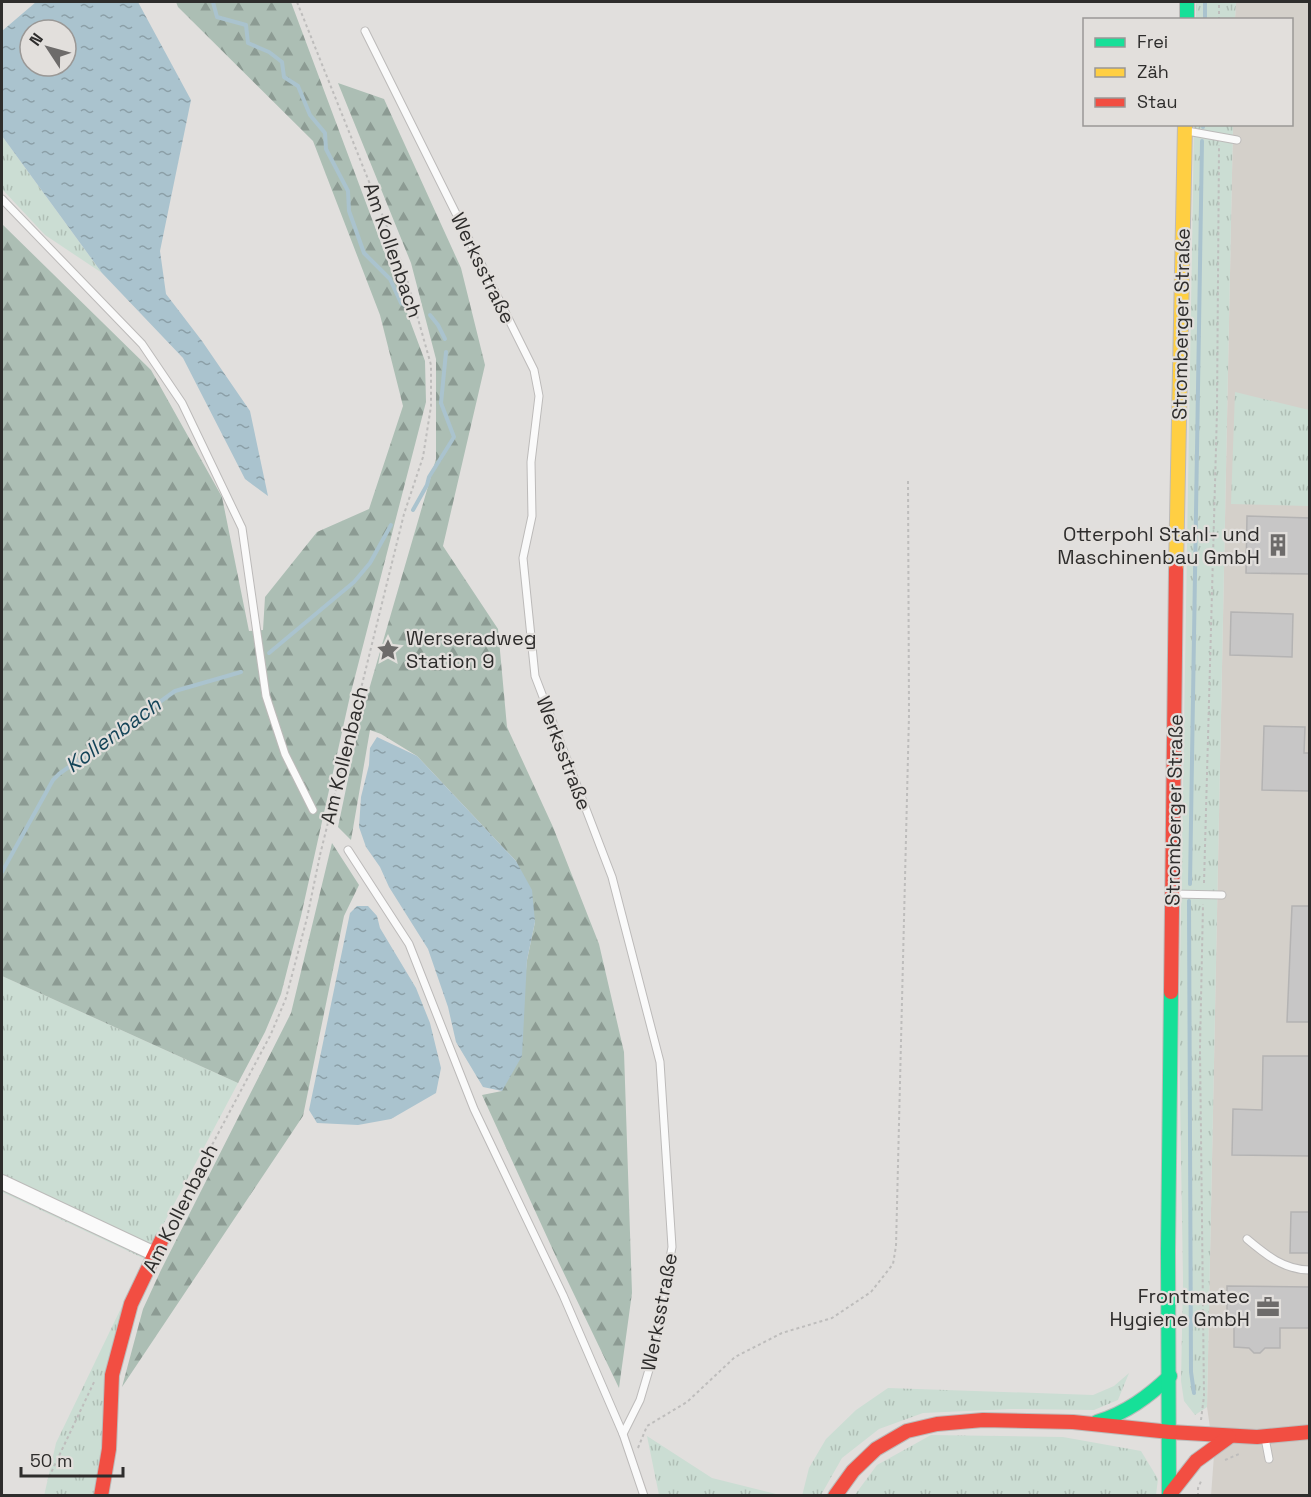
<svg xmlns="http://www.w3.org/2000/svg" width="1311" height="1497" font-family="'Space Grotesk',sans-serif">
<defs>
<pattern id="grass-tufts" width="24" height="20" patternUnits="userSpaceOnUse" patternTransform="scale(1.5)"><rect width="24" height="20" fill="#cbddd3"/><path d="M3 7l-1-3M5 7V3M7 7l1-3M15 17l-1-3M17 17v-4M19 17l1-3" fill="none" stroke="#afbeb5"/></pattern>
<pattern id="forest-firs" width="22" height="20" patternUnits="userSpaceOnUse" patternTransform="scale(1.5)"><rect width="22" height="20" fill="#acbeb4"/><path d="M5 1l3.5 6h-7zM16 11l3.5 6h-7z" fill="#8c9b93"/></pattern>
<pattern id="water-ripples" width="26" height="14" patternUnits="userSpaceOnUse" patternTransform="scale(1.5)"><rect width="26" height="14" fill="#aac3ce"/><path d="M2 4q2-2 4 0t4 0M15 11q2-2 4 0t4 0" fill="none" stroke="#8b9fa7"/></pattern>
</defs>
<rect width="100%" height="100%" fill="#e1dfdd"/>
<path fill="#d4d0ca" d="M1236,2H1309V1495L1211,1496L1214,1455L1207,1407L1233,125L1292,124V20L1235,19Z"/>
<g fill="url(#grass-tufts)">
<path d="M1196,2H1236L1235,19L1196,20Z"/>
<path d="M1233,124L1207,1407L1195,1415L1184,1401L1181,1381L1183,1281L1179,1031L1194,125Z"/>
<path d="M2,136L102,273L45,235L2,189Z"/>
<path d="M1235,392L1309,410V506L1231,504Z"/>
<path d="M2,976L238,1083L145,1259L2,1192Z"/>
<path d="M123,1304L94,1495L44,1496L56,1443Z"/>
<path d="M1129,1373L1118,1400L1094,1410L1011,1409L923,1413L879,1429L842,1458L821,1495L802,1496L809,1468L826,1439L856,1410L888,1388L1093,1395L1114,1386Z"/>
<path d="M931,1435L1063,1437L1141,1451L1158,1479L1156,1495L854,1496L877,1465Z"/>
<path d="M647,1436L712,1478L780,1495H659Z"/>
</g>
<g fill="url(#forest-firs)">
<path d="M176,2H291L425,361L426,402L350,696L301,916L281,994L265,1032L238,1083L2,976V224L151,370L222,497L249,631L263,630L265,597L317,532L369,509L403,406L380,315L313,141L178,7Z"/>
<path d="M338,83L384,99L461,268L485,365L443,546L498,629L507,727L553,827L599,944L624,1052L632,1293L619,1388L558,1261L482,1095L502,1091L524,990L527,960L535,922L516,861L417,756L381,734L370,730L351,840L338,827L361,717L436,459V359L411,263Z"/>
<path d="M332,843L359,885L344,916L303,1116L122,1387L143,1309L161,1270L291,1013Z"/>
</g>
<g fill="url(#water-ripples)" fill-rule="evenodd">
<path d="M36,2H138L191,100L160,251L166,294L202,341L250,411L268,496L245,479L183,358L102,273L2,136V31ZM30,30H66V66H30Z"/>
<path d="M377,737L417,756L516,861L532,890L535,922L527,960L522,1056L502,1091L483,1087L456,1042L448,1007L428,949L389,887L380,867L366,847L359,827L361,797L369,765L370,748Z"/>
<path d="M357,906H368L377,916L380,928L416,988L430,1023L441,1068L436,1093L391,1119L358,1125L317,1123L309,1110L350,913Z"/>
</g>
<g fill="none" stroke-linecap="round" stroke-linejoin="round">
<g stroke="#aac3ce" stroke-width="4">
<path d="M213,2L217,17L246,25L248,43L269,52L282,62L284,77L298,86L310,115L325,133L326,149L348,191L349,211L364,253L390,279L401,303L408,307"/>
<path d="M1205,20V2"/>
<path d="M1203,127V124"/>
<path d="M430,315L438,325L445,339"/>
<path d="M413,510L427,485L429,477L454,437L441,403L446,352"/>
<path d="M269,653L354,582L370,563L391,525"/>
<path d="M2,872L53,780L59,774L175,691L241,672"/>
<path d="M1190,884L1202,141"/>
<path d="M1189,901L1191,1372L1194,1393"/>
</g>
</g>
<g fill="#c7c6c6" stroke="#b4b3b3" stroke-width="1.5">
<path d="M1247,516L1310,518V574L1246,573Z"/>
<path d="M1231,612L1293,614L1292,657L1230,655Z"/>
<path d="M1264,726L1305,727L1304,753H1310V791L1262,790Z"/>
<path d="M1292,906H1310V1022H1287Z"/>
<path d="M1263,1056H1310V1156L1232,1155L1233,1109L1262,1110Z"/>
<path d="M1291,1212H1310V1253H1290Z"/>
<path d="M1227,1286L1310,1287V1328H1280V1348H1265L1260,1353H1254L1249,1348L1234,1347V1327H1227Z"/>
</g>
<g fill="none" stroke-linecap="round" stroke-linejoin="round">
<g stroke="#bcbab9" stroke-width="9">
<g id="lane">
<path d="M365,31L534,370L539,396L531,462L532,516L523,558L535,676L612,877L660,1062L672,1247L651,1363L640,1400L623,1434L644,1496"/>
<path d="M1187,131L1237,140"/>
<path d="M2,199L142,344L182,403L242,528L266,696L285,754L313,810"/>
<path d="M348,850L409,944L474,1109L563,1295L623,1434"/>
<path d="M1173,894L1222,895"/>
<path d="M1247,1239C1266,1255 1284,1270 1310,1270"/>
<path d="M1265,1438L1269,1459"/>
</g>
</g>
<g stroke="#bcbab9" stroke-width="16">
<path id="street" d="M2,1182L155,1254"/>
</g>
<g stroke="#bcbab9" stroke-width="16">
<g id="fast">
<path d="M1187,2V20"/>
<path d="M1097,1422C1126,1413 1148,1397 1170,1376"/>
<path d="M1169,1496L1168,1251L1171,992"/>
</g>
</g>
<g stroke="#bcbab9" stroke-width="16">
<path id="slow" d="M1176,569L1185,124"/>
</g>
<g stroke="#bcbab9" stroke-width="16">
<g id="jam">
<path d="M1171,992L1176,569"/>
<path d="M1170,1432L1257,1437L1310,1432"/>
<path d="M1170,1494L1196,1461L1229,1437"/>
<path d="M101,1496L109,1449L112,1375L131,1304L162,1239"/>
<path d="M835,1496L853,1471L876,1449L907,1431L937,1424L983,1420L1073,1422L1170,1432"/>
</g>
</g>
<g stroke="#bebdbc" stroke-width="2" stroke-dasharray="3 3" stroke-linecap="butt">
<path d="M297,2L404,269L431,365V406L423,457L404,514L336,790"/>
<path d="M1219,20V2"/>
<path d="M1204,883L1217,411L1219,145"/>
<path d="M170,1224L271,1034L286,998L307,918L320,855"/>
<path d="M1201,1420L1204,1396L1200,1048L1203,904"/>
<path d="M638,1448L647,1426L687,1402L735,1357L782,1333L832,1318L871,1292L893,1264L896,1246L909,715L908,478"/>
<path d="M1225,1460L1239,1454"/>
<path d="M49,1477L95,1380"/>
<path d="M1198,1496V1488L1202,1479"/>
</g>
<use href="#lane" stroke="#fafafa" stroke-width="7"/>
<use href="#street" stroke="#fafafa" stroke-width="14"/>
<use href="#fast" stroke="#16e098" stroke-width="14"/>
<use href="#slow" stroke="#ffcf43" stroke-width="14"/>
<use href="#jam" stroke="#f24e42" stroke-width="14"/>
<path stroke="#bebdbc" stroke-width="2" stroke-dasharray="3 3" stroke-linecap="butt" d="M320,855L336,790"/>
</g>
<defs>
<g id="building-bare" transform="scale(1.8)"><path d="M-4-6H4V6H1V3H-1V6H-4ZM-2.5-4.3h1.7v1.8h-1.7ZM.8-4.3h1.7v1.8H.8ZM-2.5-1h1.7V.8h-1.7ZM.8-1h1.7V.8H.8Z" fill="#6d6b6a" stroke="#e2dfdc" stroke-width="2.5" paint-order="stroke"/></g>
<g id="sight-bare" transform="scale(1.8)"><path d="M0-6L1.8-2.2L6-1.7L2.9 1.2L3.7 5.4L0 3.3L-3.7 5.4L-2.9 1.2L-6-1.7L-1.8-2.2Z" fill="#6d6b6a" stroke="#e2dfdc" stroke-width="2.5" paint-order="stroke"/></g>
<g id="office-bare" transform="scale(1.8)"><path d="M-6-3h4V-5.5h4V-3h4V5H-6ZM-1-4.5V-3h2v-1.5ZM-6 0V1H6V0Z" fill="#6d6b6a" stroke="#e2dfdc" stroke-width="2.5" paint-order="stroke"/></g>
</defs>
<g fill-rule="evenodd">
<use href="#building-bare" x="1278" y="545"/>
<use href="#sight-bare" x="388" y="650"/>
<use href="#office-bare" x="1268" y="1307"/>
</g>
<g text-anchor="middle" stroke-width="4.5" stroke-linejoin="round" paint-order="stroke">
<g font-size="20" fill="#2e2d2c" stroke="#e2dfdc">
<text transform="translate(393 250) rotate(71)" y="7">Am Kollenbach</text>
<text transform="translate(483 268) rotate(64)" y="7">Werksstraße</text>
<text transform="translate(1181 324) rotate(-89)" y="7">Stromberger Straße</text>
<text transform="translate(564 753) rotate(69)" y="7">Werksstraße</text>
<text transform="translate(344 755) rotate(-76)" y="7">Am Kollenbach</text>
<text transform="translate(1174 810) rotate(-89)" y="7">Stromberger Straße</text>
<text transform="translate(180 1208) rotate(-63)" y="7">Am Kollenbach</text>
<text transform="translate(659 1312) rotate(-79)" y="7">Werksstraße</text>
</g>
<g font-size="20" fill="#2e2d2c" stroke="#e2dfdc" text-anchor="end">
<text x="1260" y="541">Otterpohl Stahl- und<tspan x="1260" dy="23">Maschinenbau GmbH</tspan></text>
<text x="406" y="645" text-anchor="start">Werseradweg<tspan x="406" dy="23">Station 9</tspan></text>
<text x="1250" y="1303">Frontmatec<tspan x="1250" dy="23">Hygiene GmbH</tspan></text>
</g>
<g font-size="21" font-style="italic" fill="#144458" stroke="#e2dfdc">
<text transform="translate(113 735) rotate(-36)" y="7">Kollenbach</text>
</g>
</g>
<rect width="1311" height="1497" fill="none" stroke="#2e2d2c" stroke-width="6"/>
<rect x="1083" y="18" width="210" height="108" fill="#e2dfdc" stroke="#9a9896" stroke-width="1.5"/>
<rect x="1095" y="38" width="30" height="9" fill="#16e098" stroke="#9a9896" stroke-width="1.5"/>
<text x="1137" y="48" font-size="18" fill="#2e2d2c">Frei</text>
<rect x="1095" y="68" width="30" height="9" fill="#ffcf43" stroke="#9a9896" stroke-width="1.5"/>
<text x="1137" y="78" font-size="18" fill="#2e2d2c">Zäh</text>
<rect x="1095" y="98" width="30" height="9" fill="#f24e42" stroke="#9a9896" stroke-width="1.5"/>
<text x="1137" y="108" font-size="18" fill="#2e2d2c">Stau</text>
<g transform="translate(48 48) rotate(306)"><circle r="28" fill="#e2dfdc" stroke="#9a9896" stroke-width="1.5"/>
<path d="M0-4.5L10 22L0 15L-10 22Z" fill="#6d6b6a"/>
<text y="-9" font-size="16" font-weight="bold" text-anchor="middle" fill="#2e2d2c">N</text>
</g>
<path d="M21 1467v9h102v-9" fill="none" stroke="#2e2d2c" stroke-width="3"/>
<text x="30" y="1467" font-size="18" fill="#2e2d2c" stroke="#e2dfdc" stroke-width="4.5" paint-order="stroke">50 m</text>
</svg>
